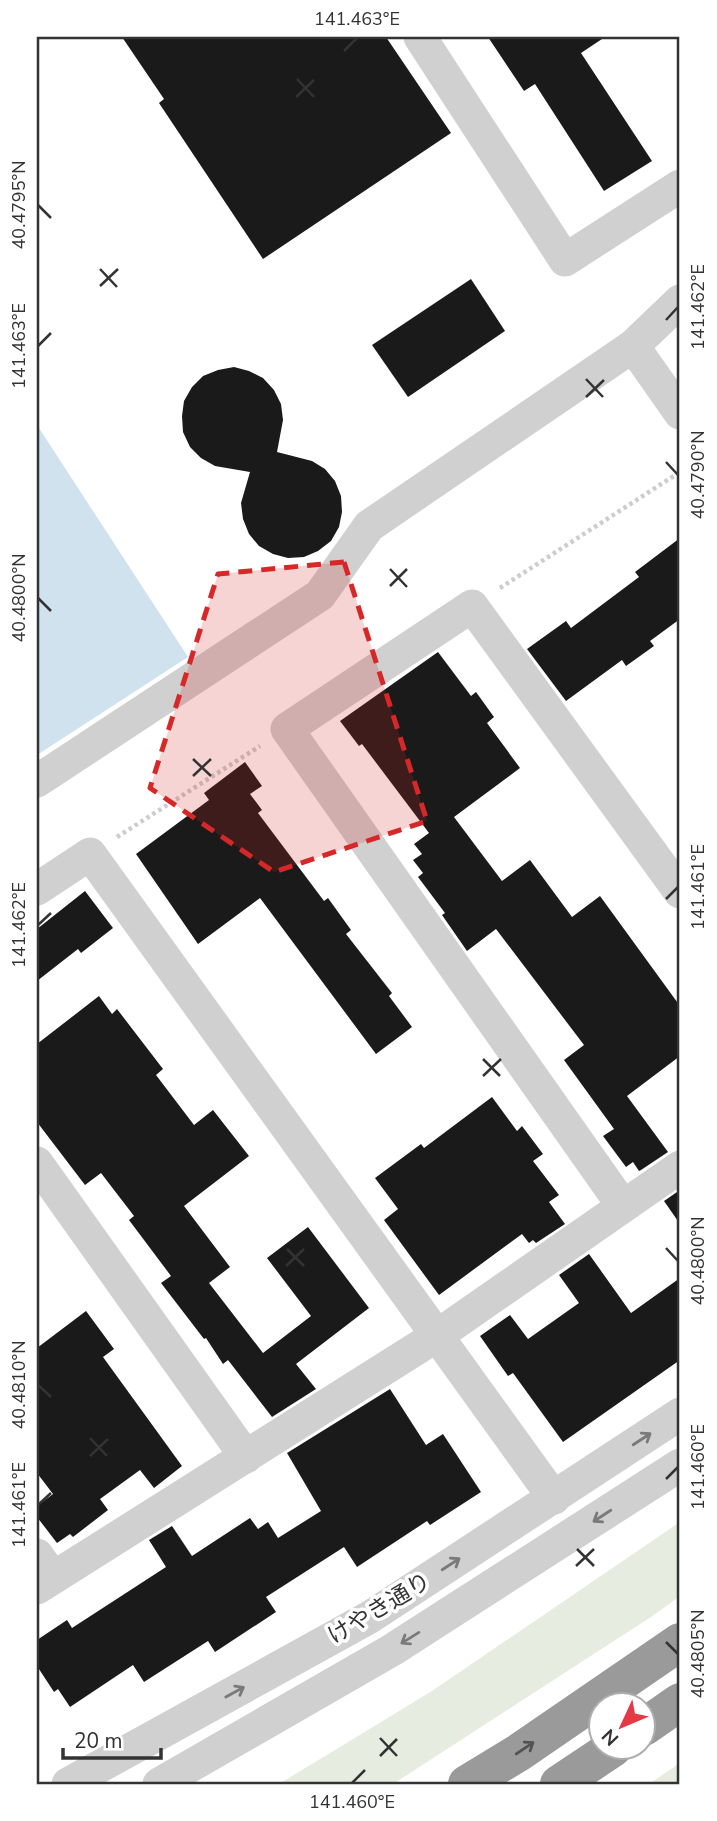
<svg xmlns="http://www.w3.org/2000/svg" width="717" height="1821" font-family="'Nunito Sans','Noto Sans JP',sans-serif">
<rect width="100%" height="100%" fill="#fff"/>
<g fill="#e6ecdf">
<path d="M680,1522V1596L651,1617L393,1784H279L432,1691Z"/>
<path d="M680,1763V1784H649Z"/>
</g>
<path fill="#cfe2ee" d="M37,425L188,657L37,755Z"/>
<g fill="#1a1a1a">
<path d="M122,37H386L451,133L263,259L159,103L164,99Z"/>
<path d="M488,37H605L581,53L652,161L604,191L535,84L524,91Z"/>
<path d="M471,279L505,331L408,397L372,345Z"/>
<path d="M234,367L249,371L263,378L274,390L281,404L283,420L277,452L312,461L325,469L335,481L341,496L342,512L339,527L331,541L318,551L304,557L288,558L273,554L259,546L249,534L243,519L241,503L250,472L215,466L201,458L190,447L183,432L182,416L184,401L192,387L203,376L218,370Z"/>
<path d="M680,538V619L650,641L654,646L626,666L622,660L566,701L527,649L566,621L571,628L639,577L635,572Z"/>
<path d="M438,652L471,696L476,692L494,717L487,723L520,768L454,817L502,881L530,860L572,917L600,896L680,1006V1056L627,1096L668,1152L641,1170L639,1171L633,1162L626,1167L603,1136L614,1129L564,1060L584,1045L496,929L467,951L442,915L445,913L418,877L423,873L413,860L422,854L414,844L429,833L362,744L359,746L340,721Z"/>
<path d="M245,762L262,786L250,794L262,810L258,813L324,901L328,898L351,930L346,934L392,993L389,996L412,1027L376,1054L260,898L198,944L136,854L209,800L204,793Z"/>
<path d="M85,891L113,928L81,953L78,949L37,981V929Z"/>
<path d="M99,996L112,1014L117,1009L163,1069L156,1075L194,1125L213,1110L249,1156L184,1206L230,1267L209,1283L263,1353L311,1316L267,1258L308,1227L369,1308L296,1364L316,1389L272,1417L228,1360L223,1364L206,1338L204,1339L161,1283L171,1276L129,1220L134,1216L101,1173L85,1185L37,1122V1044Z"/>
<path d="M492,1097L517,1131L522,1126L543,1154L533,1161L559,1195L549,1202L565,1224L536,1243L533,1240L529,1243L522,1234L439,1295L384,1220L398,1209L375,1178L421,1144L424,1148Z"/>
<path d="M680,1190V1224L664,1201Z"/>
<path d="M589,1254L631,1313L680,1278V1360L563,1442L513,1373L508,1376L480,1336L510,1315L528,1339L579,1303L559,1275Z"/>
<path d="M86,1311L114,1349L103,1357L182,1466L154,1488L140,1470L100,1499L108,1510L73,1537L70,1534L57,1543L37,1517V1506L53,1494L37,1473V1348Z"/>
<path d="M390,1389L426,1445L443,1434L481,1492L430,1525L427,1521L357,1567L344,1547L266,1597L276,1612L215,1652L208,1641L144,1682L133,1665L70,1707L58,1689L54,1692L37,1666V1640L67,1620L72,1628L166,1567L149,1540L172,1526L192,1556L250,1518L258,1529L268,1522L278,1538L321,1511L287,1453Z"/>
</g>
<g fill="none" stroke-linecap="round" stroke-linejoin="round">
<g stroke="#cdcdcd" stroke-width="4.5" stroke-dasharray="3.5 3.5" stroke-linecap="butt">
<path d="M500,588L680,472"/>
<path d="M117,837L260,746"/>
</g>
<g stroke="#d0d0d0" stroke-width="33">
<path d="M420,37L565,260L680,186"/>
<path d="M633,346L680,413"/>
<path d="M37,781L320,595L369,526L633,346L680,301"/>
<path d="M37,889L90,854L554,1498"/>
<path d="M37,1163L246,1457"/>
<path d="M623,1206L287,729L472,606L680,892"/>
<path d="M37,1555L53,1578"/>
<path d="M37,1588L438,1335L680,1167"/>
<path d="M68,1784L370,1617L680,1414"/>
<path d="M159,1784L392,1650L680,1465"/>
</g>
<g stroke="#9a9a9a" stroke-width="38">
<path d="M644,1727L680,1702"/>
<path d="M467,1784L518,1753L680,1642"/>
<path d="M559,1784L613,1748"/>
</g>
</g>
<defs><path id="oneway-shaft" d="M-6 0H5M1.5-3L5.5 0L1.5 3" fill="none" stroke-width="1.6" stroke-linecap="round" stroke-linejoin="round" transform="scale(1.75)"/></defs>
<g stroke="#7a7a7a">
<use href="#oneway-shaft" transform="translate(642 1439) rotate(-33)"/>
<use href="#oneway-shaft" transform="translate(602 1516) rotate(147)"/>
<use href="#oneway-shaft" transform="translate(451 1564) rotate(-33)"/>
<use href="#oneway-shaft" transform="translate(410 1638) rotate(148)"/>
<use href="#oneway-shaft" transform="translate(235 1692) rotate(-29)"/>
</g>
<use stroke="#525252" href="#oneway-shaft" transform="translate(525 1748) rotate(-34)"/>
<path fill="#d62828" fill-opacity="0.2" stroke="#d62828" stroke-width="5" stroke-dasharray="14 9" stroke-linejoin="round" d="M344,562L427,821L274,872L150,788L218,574Z"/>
<path fill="none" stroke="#333" stroke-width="2.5" d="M344,51L357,38M297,79L314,97M296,97L314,80M38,205L51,218M100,269L117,287M100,286L118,269M666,320L678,307M38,346L51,333M586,379L603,397M586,397L604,380M666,462L678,475M390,569L407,587M390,586L407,569M38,598L51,611M193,759L211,776M193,776L211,759M666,899L678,887M38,925L51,913M483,1059L500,1076M483,1076L501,1059M666,1248L678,1261M287,1249L304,1266M286,1266L304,1249M38,1385L51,1397M90,1438L107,1456M90,1456L108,1439M666,1479L678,1467M38,1505L51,1493M577,1549L594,1566M576,1566L594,1549M666,1642L678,1654M380,1738L397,1756M380,1756L397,1739M352,1783L365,1770"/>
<g text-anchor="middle" stroke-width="7" stroke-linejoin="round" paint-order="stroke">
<g font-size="23" fill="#333" stroke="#fff">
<text transform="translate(379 1608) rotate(-31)" y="8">けやき通り</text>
</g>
</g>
<rect width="717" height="1821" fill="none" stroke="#ffffff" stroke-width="77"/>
<g transform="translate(622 1726) rotate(226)"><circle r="33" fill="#ffffff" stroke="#adadad" stroke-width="2"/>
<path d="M0-5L12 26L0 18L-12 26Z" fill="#e63946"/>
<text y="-10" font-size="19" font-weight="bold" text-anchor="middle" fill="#333333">N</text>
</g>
<path d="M63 1748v10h98v-10" fill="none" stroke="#333333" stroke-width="3.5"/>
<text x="74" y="1748" font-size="21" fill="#333333" stroke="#ffffff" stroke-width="5" paint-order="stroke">20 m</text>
<rect x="38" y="38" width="640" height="1745" fill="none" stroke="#333" stroke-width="2.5"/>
<g font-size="18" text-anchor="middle" fill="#333">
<text x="357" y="25">141.463°E</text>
<text transform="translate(19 205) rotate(-90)" y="6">40.4795°N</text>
<text transform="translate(698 307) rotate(-90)" y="6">141.462°E</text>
<text transform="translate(19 346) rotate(-90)" y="6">141.463°E</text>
<text transform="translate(698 475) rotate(-90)" y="6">40.4790°N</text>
<text transform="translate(19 598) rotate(-90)" y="6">40.4800°N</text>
<text transform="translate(698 887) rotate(-90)" y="6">141.461°E</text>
<text transform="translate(19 925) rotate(-90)" y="6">141.462°E</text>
<text transform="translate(698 1261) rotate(-90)" y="6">40.4800°N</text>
<text transform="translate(19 1385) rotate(-90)" y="6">40.4810°N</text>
<text transform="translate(698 1467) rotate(-90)" y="6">141.460°E</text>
<text transform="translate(19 1505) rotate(-90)" y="6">141.461°E</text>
<text transform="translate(698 1654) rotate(-90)" y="6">40.4805°N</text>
<text x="352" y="1808">141.460°E</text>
</g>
</svg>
